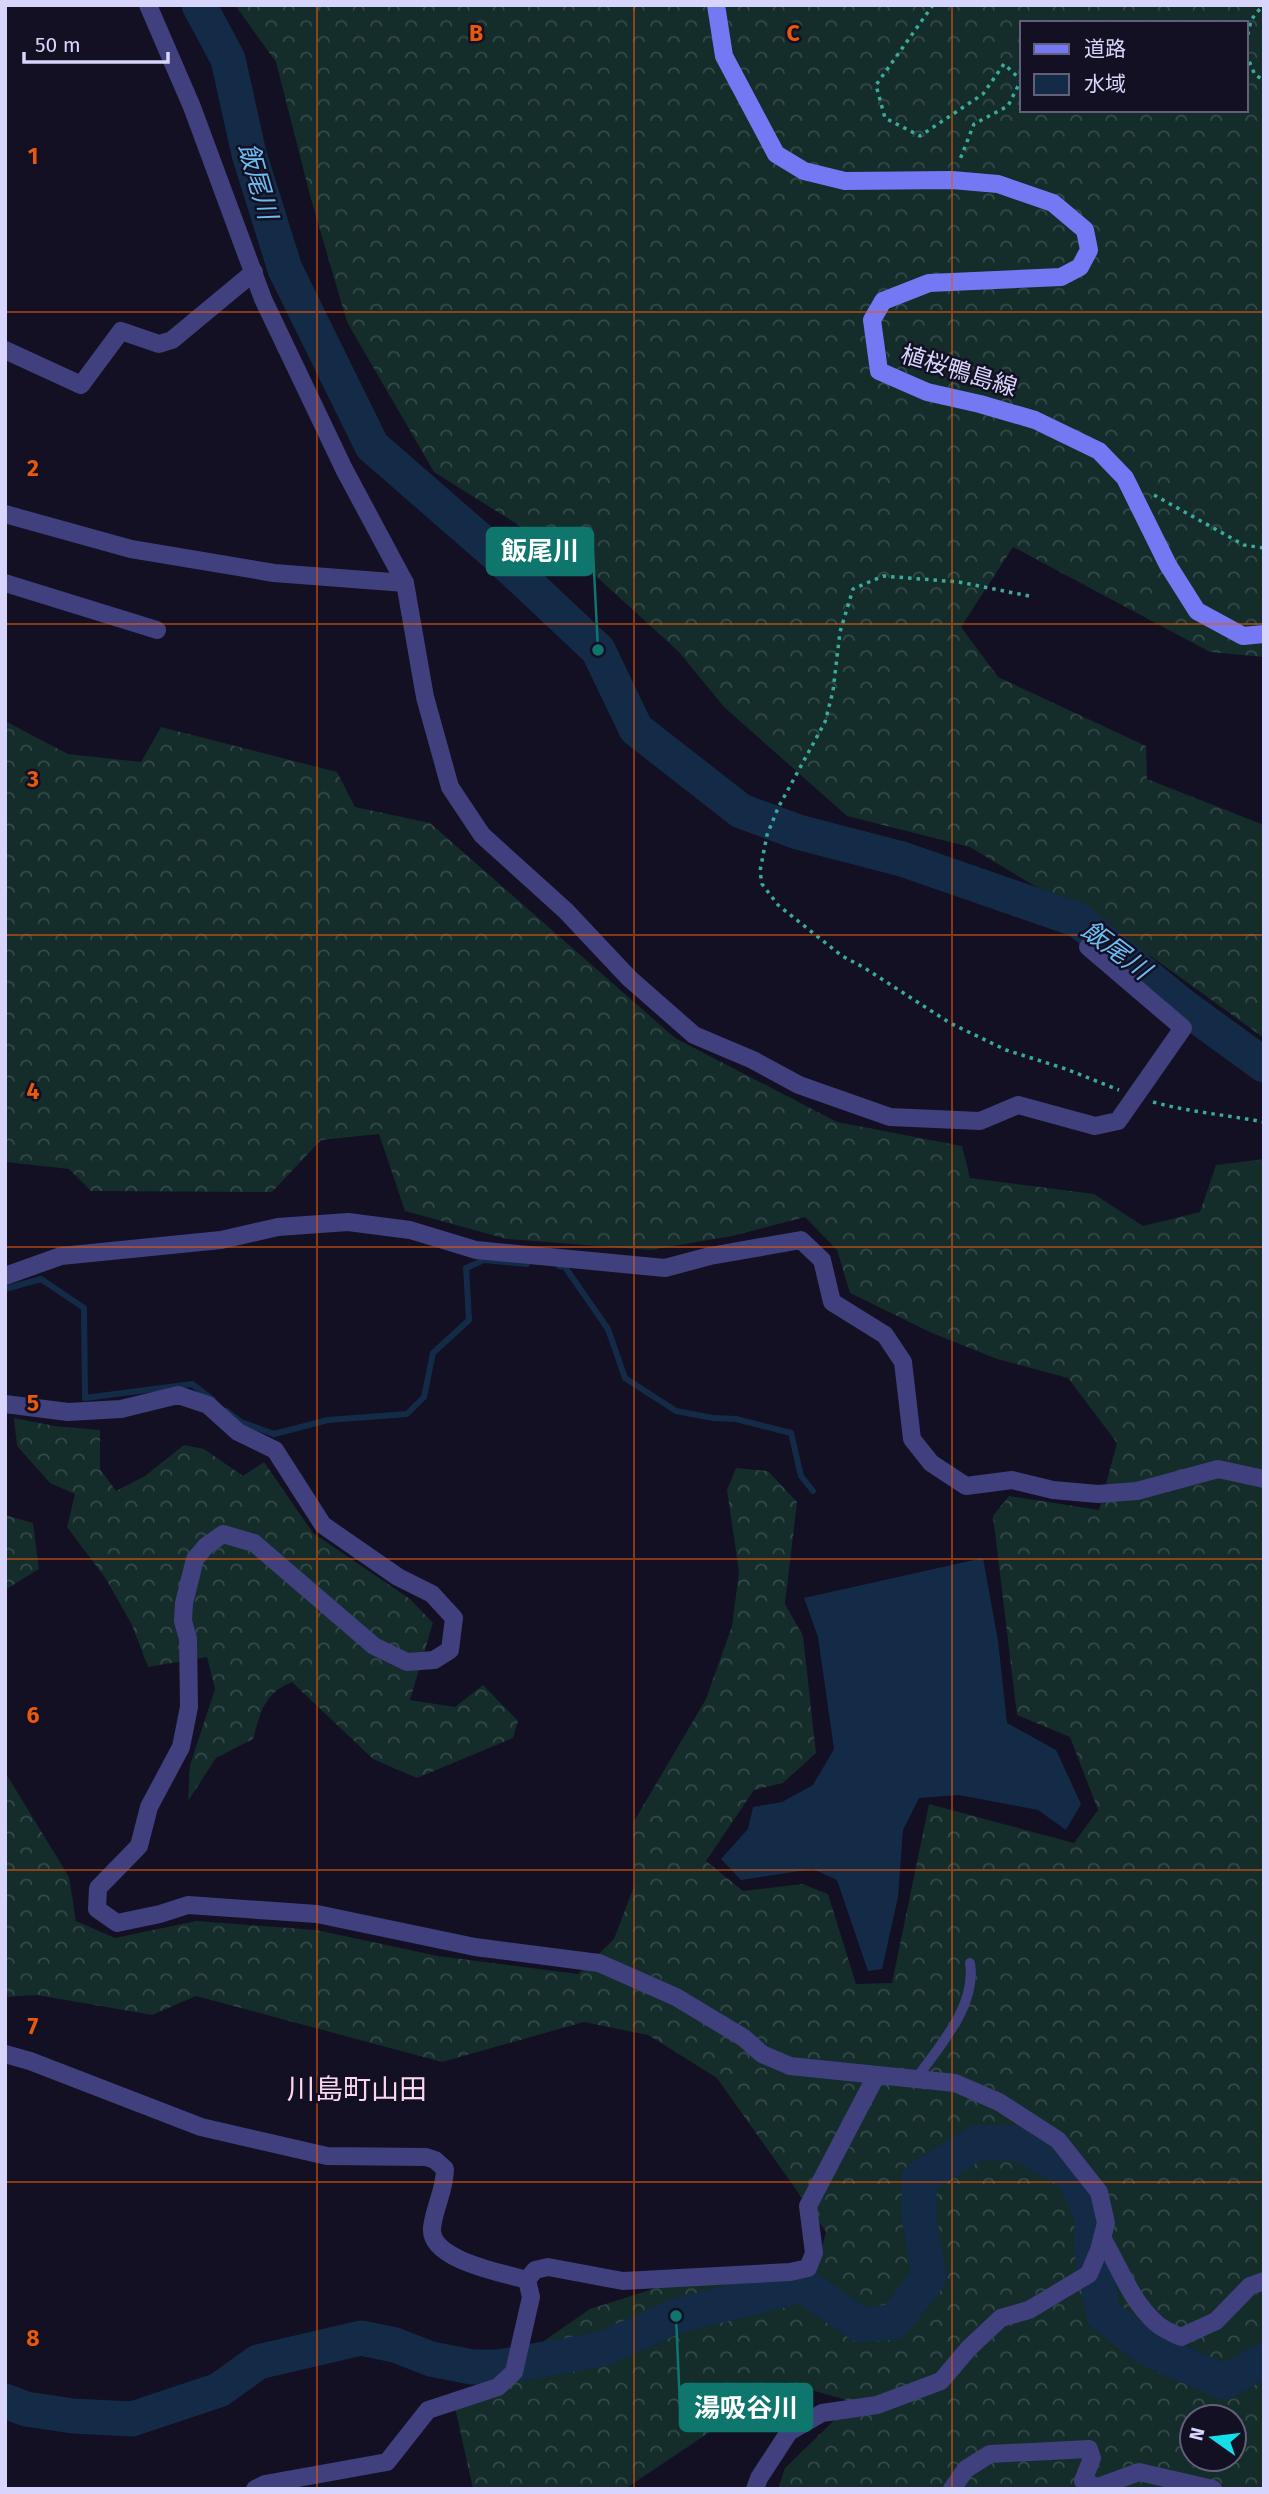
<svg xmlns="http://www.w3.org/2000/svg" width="1269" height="2494" font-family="'Fira Sans','Noto Sans JP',sans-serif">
<defs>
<pattern id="forest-crowns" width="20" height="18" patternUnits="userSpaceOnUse" patternTransform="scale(1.75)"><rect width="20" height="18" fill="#142c2a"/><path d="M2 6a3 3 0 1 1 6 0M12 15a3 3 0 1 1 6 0" fill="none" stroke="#354a4a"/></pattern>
</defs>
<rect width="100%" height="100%" fill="#121022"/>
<g fill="url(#forest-crowns)" fill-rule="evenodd">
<path d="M235,5H1264V657L1210,652L1013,547L961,627L998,677L1146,746L1147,779L1264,825V1038L1152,957L970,847L847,816L724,707L679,652L587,568L434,472L347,322L311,199L276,62ZM1022,23H1246V110H1022Z"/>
<path d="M5,721L68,754L141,762L161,727L337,772L355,807L430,823L675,1038L837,1122L962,1146L970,1178L1094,1194L1143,1226L1200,1212L1216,1165L1264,1159V2489H778L785,2468L853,2402L784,2382L625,2489H473L454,2403L590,2309L694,2276L811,2286L826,2232L717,2078L648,2035L584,2022L442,2062L196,1996L152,2015L37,1995L5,1997V1772L69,1877L76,1921L115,1938L196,1921L316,1930L438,1956L578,1974L614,1939L635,1884L633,1823L706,1699L732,1626L739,1572L727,1490L736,1468L768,1471L797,1502L785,1604L803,1636L816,1753L783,1783L754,1790L706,1861L743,1891L803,1884L828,1894L856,1984L892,1983L929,1804L1074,1843L1098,1810L1070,1737L1017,1715L993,1516L1009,1496L1099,1510L1117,1443L1068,1378L997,1359L932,1333L850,1293L837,1250L805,1217L732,1236L650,1250L507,1239L405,1211L379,1134L321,1140L272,1192L91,1191L69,1169L5,1162ZM1192,2417H1234V2459H1192Z"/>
<path d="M14,1418L54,1426L100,1430V1469L116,1491L145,1476L184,1445L204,1449L243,1476L264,1462L313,1533L410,1599L433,1623L410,1700L455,1707L483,1685L518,1721L513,1738L417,1778L373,1759L292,1682C263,1694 261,1712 253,1739L216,1758L188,1801L190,1765L215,1689L207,1657L148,1667L132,1625L106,1579L67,1527L75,1494L50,1483L17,1446Z"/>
<path d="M5,1515L33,1523L39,1569L5,1590Z"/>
</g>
<path fill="#142b48" d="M983,1558L998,1641L1007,1723L1056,1750L1081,1804L1066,1830L1038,1810L959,1795L919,1798L903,1830L898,1897L882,1969L868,1971L837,1880L813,1869L741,1880L721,1859L748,1829L753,1807L782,1802L813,1785L834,1749L818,1637L804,1598Z"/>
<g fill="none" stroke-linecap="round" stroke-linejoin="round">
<g stroke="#142b48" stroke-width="6">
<path d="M559,1266L565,1267L608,1329L625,1378L676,1411L713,1418L736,1419L791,1433L801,1476L813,1491"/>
<path d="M5,1289L41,1279L84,1308L85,1398L192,1384L213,1400"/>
<path d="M227,1411L241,1422L274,1434L328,1420L407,1414L424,1397L433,1353L469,1320L466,1268L484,1260L527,1264"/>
</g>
<g stroke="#142b48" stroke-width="35">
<path d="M199,5L228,59L249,154L285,269L372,446L496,554L598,650L636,729L741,811L798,832L902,859L1078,920L1183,1006L1264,1065"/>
<path d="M5,2401L26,2409L73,2416L132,2419L219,2390L258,2362L361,2338L395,2345L431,2359L472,2367H498L603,2349L676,2316L803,2285L861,2325L894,2322L929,2277L919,2216V2179L976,2143H1019L1073,2174L1092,2216V2250L1103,2314L1149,2349L1224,2382L1264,2360"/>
</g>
<g stroke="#39ab9e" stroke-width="3.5" stroke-dasharray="3.5 5" stroke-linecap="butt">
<path d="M933,5L876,85L885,118L920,136L983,94L1004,64L1021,80L1008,106L974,124L959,162"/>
<path d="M1246,43L1251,20L1263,5"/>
<path d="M1246,54L1255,75L1264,80"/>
<path d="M1154,495L1244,545L1264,548"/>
<path d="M1029,596L959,582L883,576L853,589L840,632L833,691L825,722L778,808L767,835L760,871L762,884L778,905L842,956L863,967L950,1023L1006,1050L1066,1069L1119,1090"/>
<path d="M1153,1102C1189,1112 1227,1115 1264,1122"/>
</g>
<path stroke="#3f407d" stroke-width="10" d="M916,2079C939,2046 977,2006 970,1963"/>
<g stroke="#3f407d" stroke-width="18">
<path d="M148,5L192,107L263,299L344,469L405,583L425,697L450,787L482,835L566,911L629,978L694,1035L753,1060L799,1085L890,1117L980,1121L1018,1105L1095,1126L1118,1121L1183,1028L1088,947"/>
<path d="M5,350L81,385L121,331L159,344L172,340L254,272"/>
<path d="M5,514L131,549L274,573L405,583"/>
<path d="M5,583L157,630"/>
<path d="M5,1276L61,1256L221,1240L278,1227L348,1222L410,1230L476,1250L665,1268L710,1256L801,1240L822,1260L832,1302L885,1335L903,1362L912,1439L931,1463L966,1486L1012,1480L1053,1490L1098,1494L1137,1491L1218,1469L1264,1479"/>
<path d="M5,1404L68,1412L121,1409L178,1395L208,1405L238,1432L275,1450L323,1525L398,1577L432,1594L454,1618L450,1650L434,1660L407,1662L374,1646L254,1543L223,1534L206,1546L195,1559L184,1603L183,1621L188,1639L189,1707L181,1747L149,1807L139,1846L98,1888L97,1909L117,1923L160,1914L188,1905L317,1914L475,1947L599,1963L676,1997L744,2038L762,2054L790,2066L955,2083L999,2102L1058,2140L1099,2192L1106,2223L1099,2250L1089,2274L1029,2310L1001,2318L969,2348L941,2381L877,2405L822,2413L789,2432L759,2478L755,2489"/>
<path d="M5,2054L30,2061L201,2127L327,2156L426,2157L435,2160L445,2169C445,2190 434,2208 432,2228C429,2260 503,2273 527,2280"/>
<path d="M1102,2238C1120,2267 1130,2300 1156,2323C1162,2329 1172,2333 1181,2337L1216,2321L1250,2286L1264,2281"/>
<path d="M255,2489L265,2484L387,2462L428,2410L498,2387L514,2372L531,2297L527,2280L535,2270L548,2267L623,2281L790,2272L808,2268L814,2253L808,2206L876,2076"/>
<path d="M952,2489L966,2469L990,2454L1089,2449L1092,2458L1083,2481L1098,2487L1139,2472L1213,2489"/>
</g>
<path stroke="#7478f3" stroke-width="18" d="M716,5L724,56L776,154L804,171L845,181L952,180L998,184L1053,203L1085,230L1089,250L1080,267L1061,277L929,283L883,301L872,320L879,371L927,392L980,404L1035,420L1099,451L1125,478L1168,565L1197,611L1243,636L1264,634"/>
</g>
<path fill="none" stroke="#e8590c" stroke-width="2" stroke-opacity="0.55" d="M317,5V2489M634,5V2489M952,5V2489M5,312H1264M5,624H1264M5,935H1264M5,1247H1264M5,1559H1264M5,1870H1264M5,2182H1264"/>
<g text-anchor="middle" stroke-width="5" stroke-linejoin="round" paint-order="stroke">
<g font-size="24" fill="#d7d5fb" stroke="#121022">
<text transform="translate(959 371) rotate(17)" y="8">植桜鴨島線</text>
</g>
<g font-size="26" font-style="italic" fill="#6cbcf2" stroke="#121022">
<text transform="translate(258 181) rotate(74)" y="9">飯尾川</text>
<text transform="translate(1116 950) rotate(37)" y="9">飯尾川</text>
</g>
<g font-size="28" fill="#fcd7f0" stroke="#121022">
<text x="357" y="2099">川島町山田</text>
</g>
</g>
<g font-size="23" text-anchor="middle" font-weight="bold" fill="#e8590c" stroke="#121022" stroke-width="5" stroke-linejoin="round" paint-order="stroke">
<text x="476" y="41">B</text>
<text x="793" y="41">C</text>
<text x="33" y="164">1</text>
<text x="33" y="476">2</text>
<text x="33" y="787">3</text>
<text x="33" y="1099">4</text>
<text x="33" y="1411">5</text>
<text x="33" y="1723">6</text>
<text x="33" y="2034">7</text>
<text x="33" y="2346">8</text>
</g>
<path fill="none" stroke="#0f766e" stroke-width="2.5" d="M598 650L593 551M676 2316L680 2407"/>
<g fill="#0f766e" stroke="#121022" stroke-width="2.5">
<circle cx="598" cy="650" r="7"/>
<circle cx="676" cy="2316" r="7"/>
</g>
<g fill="#0f766e" stroke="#0f766e" stroke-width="2.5">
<rect x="487" y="528" width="106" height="47" rx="7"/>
<rect x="680" y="2384" width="132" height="47" rx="7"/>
</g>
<g font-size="26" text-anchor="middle" font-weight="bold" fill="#fff">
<text x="540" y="560">飯尾川</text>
<text x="746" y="2417">湯吸谷川</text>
</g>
<rect width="1269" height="2494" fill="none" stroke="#d7d5fb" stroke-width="14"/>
<rect x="1020" y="21" width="228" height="91" fill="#121022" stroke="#615f79" stroke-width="2"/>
<rect x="1034" y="44" width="35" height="10" fill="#7478f3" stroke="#615f79" stroke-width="2"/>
<text x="1084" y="56" font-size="21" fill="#d7d5fb">道路</text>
<rect x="1034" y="74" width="35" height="21" fill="#142b48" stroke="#615f79" stroke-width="2"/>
<text x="1084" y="91" font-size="21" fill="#d7d5fb">水域</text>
<g transform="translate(1213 2438) rotate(284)"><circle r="33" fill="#121022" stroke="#615f79" stroke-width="2"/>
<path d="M0-5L12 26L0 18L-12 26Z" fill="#14dfe8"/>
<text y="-10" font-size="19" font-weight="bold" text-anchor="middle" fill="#d7d5fb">N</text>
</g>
<path d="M24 52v10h144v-10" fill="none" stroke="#d7d5fb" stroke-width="3.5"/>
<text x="35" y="52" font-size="21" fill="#d7d5fb" stroke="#121022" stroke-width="5" paint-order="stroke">50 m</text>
</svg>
